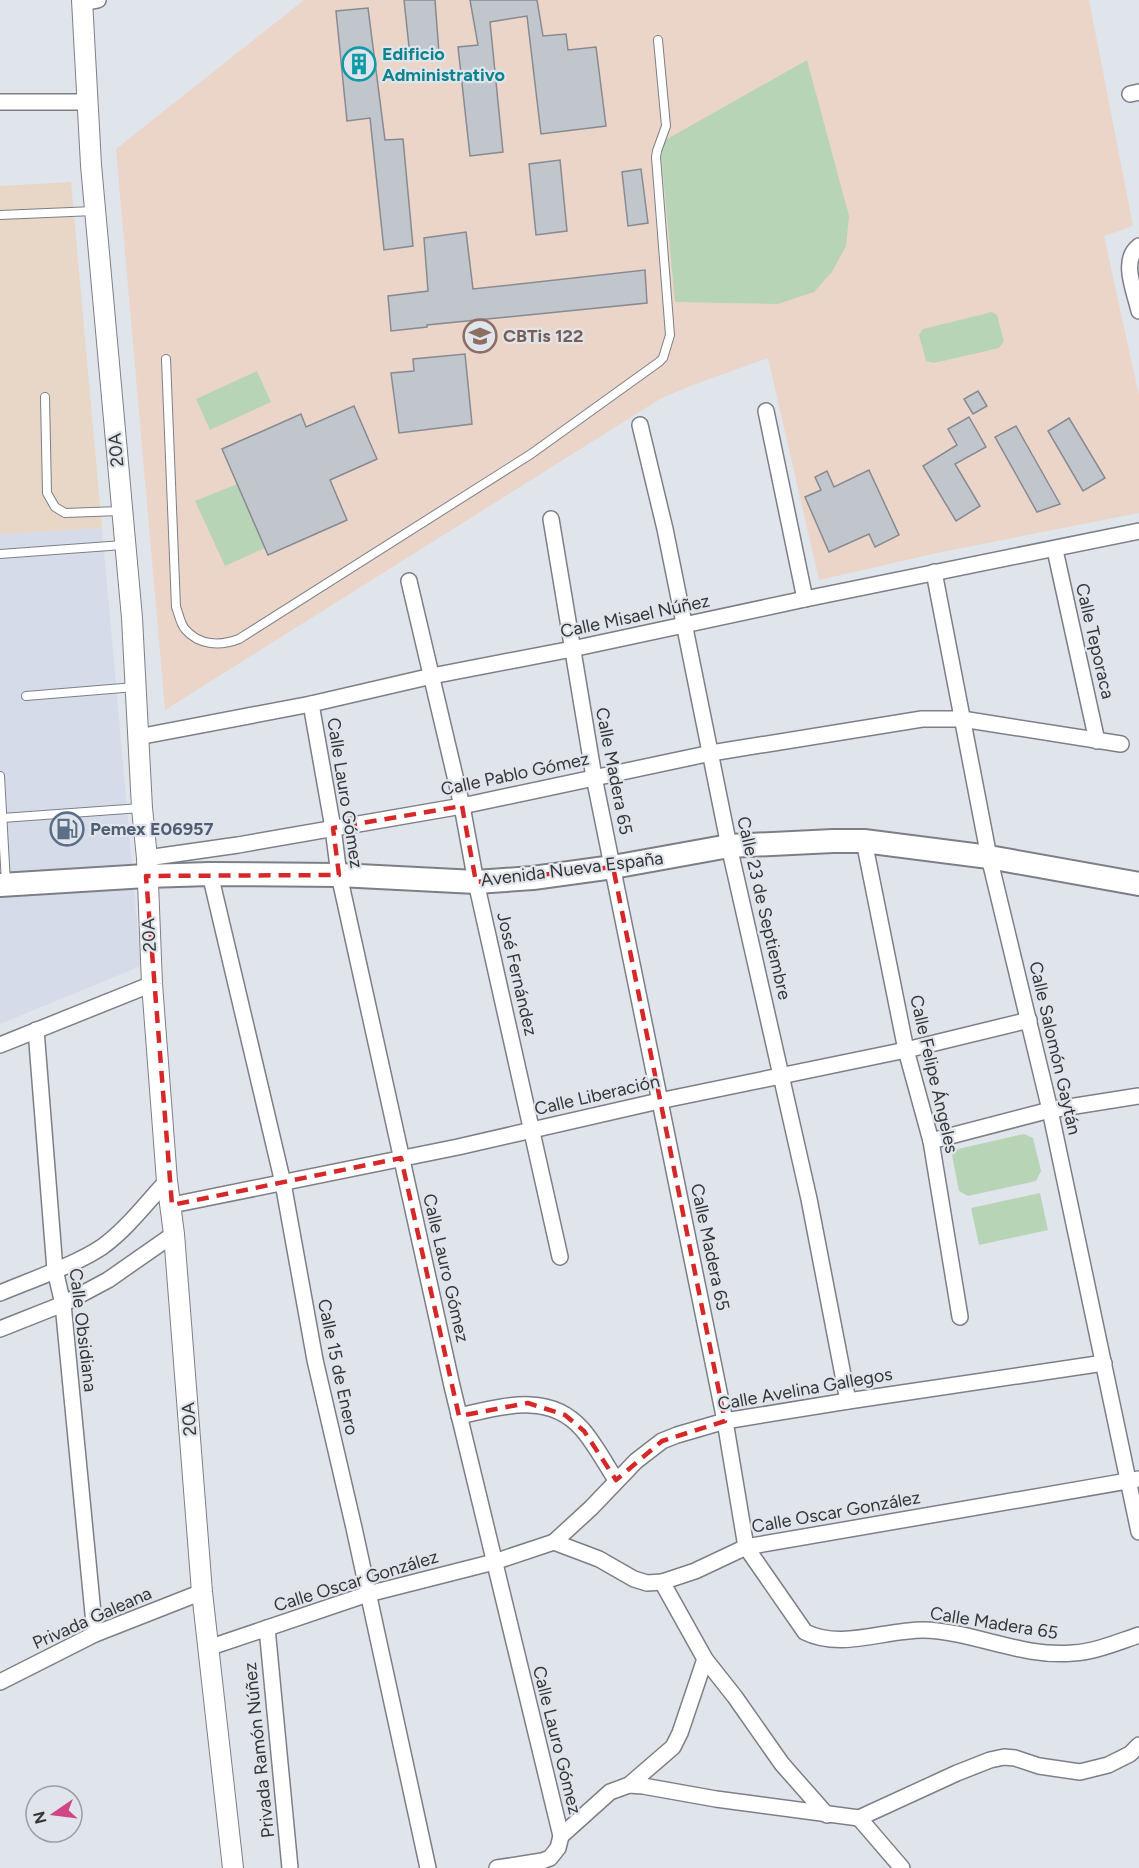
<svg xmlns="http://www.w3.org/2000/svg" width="1139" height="1868" font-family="Figtree,sans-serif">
<rect width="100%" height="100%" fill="#e0e4eb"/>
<path fill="#d6dbea" d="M102,528L141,966L0,1024V534Z"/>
<path fill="#e8d6c6" d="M71,182L102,528L0,534V186Z"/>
<path fill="#ebd5c9" d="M304,0H1089L1133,226L1104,236L1139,396V513L937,553L819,580L768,358L690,386L660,399L165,710L116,149Z"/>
<g fill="#b7d5b6">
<path d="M807,60L849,216L846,246L832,272L814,292L778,304L675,302L660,143Z"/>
<path d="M992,312L997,315L1004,341L999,348L934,363L926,361L919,335L923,329Z"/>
<path d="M257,371L271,402L210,430L196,399Z"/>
<path d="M237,484L265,548L225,566L195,501Z"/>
<path d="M1024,1134L1033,1138L1041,1171L1036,1181L968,1196L959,1191L952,1155L958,1149Z"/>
<path d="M1040,1193L1048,1230L979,1245L971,1208Z"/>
</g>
<g fill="#c1c5cc" stroke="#888a92" stroke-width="1.5">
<path d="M404,0H435L439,53L410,56Z"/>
<path d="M470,0H537L543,36L566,34L568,50L596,47L606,126L541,134L527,16L490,22L503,152L470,156L458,47L478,45Z"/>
<path d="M368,8L385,140L403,139L413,246L384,250L370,118L347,121L336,11Z"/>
<path d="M560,160L567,231L536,235L529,164Z"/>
<path d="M641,169L648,223L628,226L622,172Z"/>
<path d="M466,232L473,289L645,270L647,303L427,325V327L391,331L388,296L428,291L424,238Z"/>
<path d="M465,354L472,424L399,433L391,373L414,371L413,359Z"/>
<path d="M978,391L987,406L973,414L964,399Z"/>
<path d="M354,406L377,459L330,480L347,520L268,555L222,449L301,414L306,427Z"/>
<path d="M969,417L986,447L955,464L980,506L956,521L923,466L957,445L948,429Z"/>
<path d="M1069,418L1105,478L1083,491L1048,431Z"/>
<path d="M1016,426L1060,504L1037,512L995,437Z"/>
<path d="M869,470L899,535L875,547L869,534L829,552L805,497L821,490L815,477L827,471L834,487Z"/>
</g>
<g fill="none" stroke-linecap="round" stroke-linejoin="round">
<g stroke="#7d7f86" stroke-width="10">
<g id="service">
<path d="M0,215L94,211"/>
<path d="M166,359L176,607C179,614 180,623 185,629C199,646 221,646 239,639L531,454L659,362L663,358L670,335L656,157L657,151L666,126L658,40"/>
<path d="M45,397L47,493L55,507L65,513L120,511"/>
<path d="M0,554L123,545"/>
<path d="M26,696L135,687"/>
<path d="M0,776L6,883"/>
<path d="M2,818L141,808"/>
</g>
</g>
<g stroke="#7d7f86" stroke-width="18">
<g id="minor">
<path d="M82,3L98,0"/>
<path d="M1130,94L1139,92"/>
<path d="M0,102H88"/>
<path d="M1139,246C1120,260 1135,292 1139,311"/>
<path d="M766,411L805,599"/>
<path d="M640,425L665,529L729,846L809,1199L848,1401"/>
<path d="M551,519L594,777L725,1421L746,1547L805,1632C841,1650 884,1630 923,1630C973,1631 1022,1658 1073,1653C1095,1652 1118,1642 1139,1635"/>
<path d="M1055,550L1097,741"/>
<path d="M934,572L989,857L1050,1110L1139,1532"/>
<path d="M409,581L462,806L476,882L560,1257"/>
<path d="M311,704L333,828L339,875L452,1386L561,1836"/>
<path d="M138,737L311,704L432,676L572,649L805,599L1139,531"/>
<path d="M864,841L906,1050L931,1141L960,1317"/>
<path d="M147,858L238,845L462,806L711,753L922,719H962L1121,744"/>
<path d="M210,874L283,1183L315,1360L354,1528L428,1868"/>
<path d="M36,1030L55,1270L63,1304L95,1634"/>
<path d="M0,1045L152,984"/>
<path d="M931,1141L1050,1110L1139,1096"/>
<path d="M172,1205L458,1147L659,1101L906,1050L1029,1020"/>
<path d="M0,1293C31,1280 75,1265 102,1247C127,1229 146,1203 167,1181"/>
<path d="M0,1329L63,1304L108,1280L174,1234"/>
<path d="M459,1416C501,1407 549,1391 582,1429C595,1444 605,1463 616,1480"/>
<path d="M554,1542L591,1508L636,1461L662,1441L677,1435L725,1421L848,1401L1104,1363"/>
<path d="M662,1582L705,1659L735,1697L782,1764L827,1815"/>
<path d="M267,1628L290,1868"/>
<path d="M208,1648L368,1594L494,1562L554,1542L599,1559L634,1579L647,1583L662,1582L695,1571L746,1547L1139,1479"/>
<path d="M0,1682L95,1634L202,1592"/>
<path d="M629,1785L673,1747L680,1733L705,1659"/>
<path d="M859,1818L902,1868"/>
<path d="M497,1868L542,1861L550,1858L558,1848L561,1836L610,1792L629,1785L643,1786L716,1799L859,1818L957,1773L990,1760L1004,1757L1015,1758L1039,1766L1080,1772L1108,1765L1130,1754L1139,1745"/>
</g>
</g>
<g stroke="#7d7f86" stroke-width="22">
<path id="tertiary" d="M82,0L91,165L132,618L142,808L147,858L152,984L167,1181L174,1234L202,1592L233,1868"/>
</g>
<g stroke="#7d7f86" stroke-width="26">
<path id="secondary" d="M0,885L146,876L210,874L339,875L476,882L533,878L613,867L729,846L833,841H864L989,857L1139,884"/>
</g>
<use href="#service" stroke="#fff" stroke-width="8"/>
<use href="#minor" stroke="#fff" stroke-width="15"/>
<use href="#tertiary" stroke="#fff" stroke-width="20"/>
<use href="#secondary" stroke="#fff" stroke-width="22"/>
</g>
<path fill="none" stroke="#d62828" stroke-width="4.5" stroke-dasharray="12 8" stroke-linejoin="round" d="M462,806L476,882L613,867L725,1421L662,1441L616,1480L584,1431L565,1415L528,1403L459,1416L401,1158L172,1205L146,876L339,875L333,828Z"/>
<defs>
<g id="building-ring" transform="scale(1.725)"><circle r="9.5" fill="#e0e4eb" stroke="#0f9aa8" stroke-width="1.5"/><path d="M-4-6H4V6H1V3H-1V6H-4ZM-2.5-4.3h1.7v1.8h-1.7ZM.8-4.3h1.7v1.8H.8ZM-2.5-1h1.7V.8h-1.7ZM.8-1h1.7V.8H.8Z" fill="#0f9aa8"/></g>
<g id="school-ring" transform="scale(1.725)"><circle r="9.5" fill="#e0e4eb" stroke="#8d6e63" stroke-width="1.5"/><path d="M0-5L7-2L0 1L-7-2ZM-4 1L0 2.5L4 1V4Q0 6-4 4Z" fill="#8d6e63"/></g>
<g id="fuel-ring" transform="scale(1.725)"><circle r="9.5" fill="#e0e4eb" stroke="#5c6f8a" stroke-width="1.5"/><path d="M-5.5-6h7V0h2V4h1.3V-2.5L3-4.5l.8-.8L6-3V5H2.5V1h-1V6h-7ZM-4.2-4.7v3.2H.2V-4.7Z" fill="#5c6f8a"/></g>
</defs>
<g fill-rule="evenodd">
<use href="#building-ring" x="359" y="64"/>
<use href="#school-ring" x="480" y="336"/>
<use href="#fuel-ring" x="67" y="829"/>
</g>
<g text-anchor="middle" stroke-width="4.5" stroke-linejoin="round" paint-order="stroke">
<g font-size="18" font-weight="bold" fill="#0d838f" stroke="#e0e4eb" text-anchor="start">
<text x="382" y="60">Edificio<tspan x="382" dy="21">Administrativo</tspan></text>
</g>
<g font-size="18" font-weight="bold" fill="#785e54" stroke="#e0e4eb" text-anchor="start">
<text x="503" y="342">CBTis 122</text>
</g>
<g font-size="18" fill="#353639" stroke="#e0e4eb">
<text transform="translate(116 450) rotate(-95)" y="6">20A</text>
<text transform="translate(635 616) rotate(-12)" y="6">Calle Misael Núñez</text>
<text transform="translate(1095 641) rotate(77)" y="6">Calle Teporaca</text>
<text transform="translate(614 771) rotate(79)" y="6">Calle Madera 65</text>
<text transform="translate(515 774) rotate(-12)" y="6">Calle Pablo Gómez</text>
<text transform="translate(345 793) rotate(81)" y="6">Calle Lauro Gómez</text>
<text transform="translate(572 869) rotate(-7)" y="6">Avenida Nueva España</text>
<text transform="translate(764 908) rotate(77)" y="6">Calle 23 de Septiembre</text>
<text transform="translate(149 935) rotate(-93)" y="6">20A</text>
<text transform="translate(517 974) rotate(77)" y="6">José Fernández</text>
<text transform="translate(1055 1048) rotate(77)" y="6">Calle Salomón Gaytán</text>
<text transform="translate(934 1074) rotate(77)" y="6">Calle Felipe Ángeles</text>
<text transform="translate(597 1095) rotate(-13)" y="6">Calle Liberación</text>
<text transform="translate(710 1247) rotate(78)" y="6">Calle Madera 65</text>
<text transform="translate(446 1268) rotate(77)" y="6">Calle Lauro Gómez</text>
<text transform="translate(83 1330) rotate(83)" y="6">Calle Obsidiana</text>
<text transform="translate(338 1367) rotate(78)" y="6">Calle 15 de Enero</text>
<text transform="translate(805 1389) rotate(-10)" y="6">Calle Avelina Gallegos</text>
<text transform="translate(189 1419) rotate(-94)" y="6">20A</text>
<text transform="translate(836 1512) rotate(-10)" y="6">Calle Oscar González</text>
<text transform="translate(356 1581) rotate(-17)" y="6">Calle Oscar González</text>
<text transform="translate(92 1618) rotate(-24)" y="6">Privada Galeana</text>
<text transform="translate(994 1623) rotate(9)" y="6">Calle Madera 65</text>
<text transform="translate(557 1740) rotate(76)" y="6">Calle Lauro Gómez</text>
<text transform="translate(259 1750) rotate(-96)" y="6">Privada Ramón Núñez</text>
</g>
<g font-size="18" font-weight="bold" fill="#4e5e75" stroke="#e0e4eb" text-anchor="start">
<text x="90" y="835">Pemex E06957</text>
</g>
</g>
<g transform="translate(54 1814) rotate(256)"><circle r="28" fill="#e0e4eb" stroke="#9c9ea4" stroke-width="1.5"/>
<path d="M0-4.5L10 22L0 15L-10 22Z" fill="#ce4683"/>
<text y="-9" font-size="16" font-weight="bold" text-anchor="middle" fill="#353639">N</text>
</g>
</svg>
